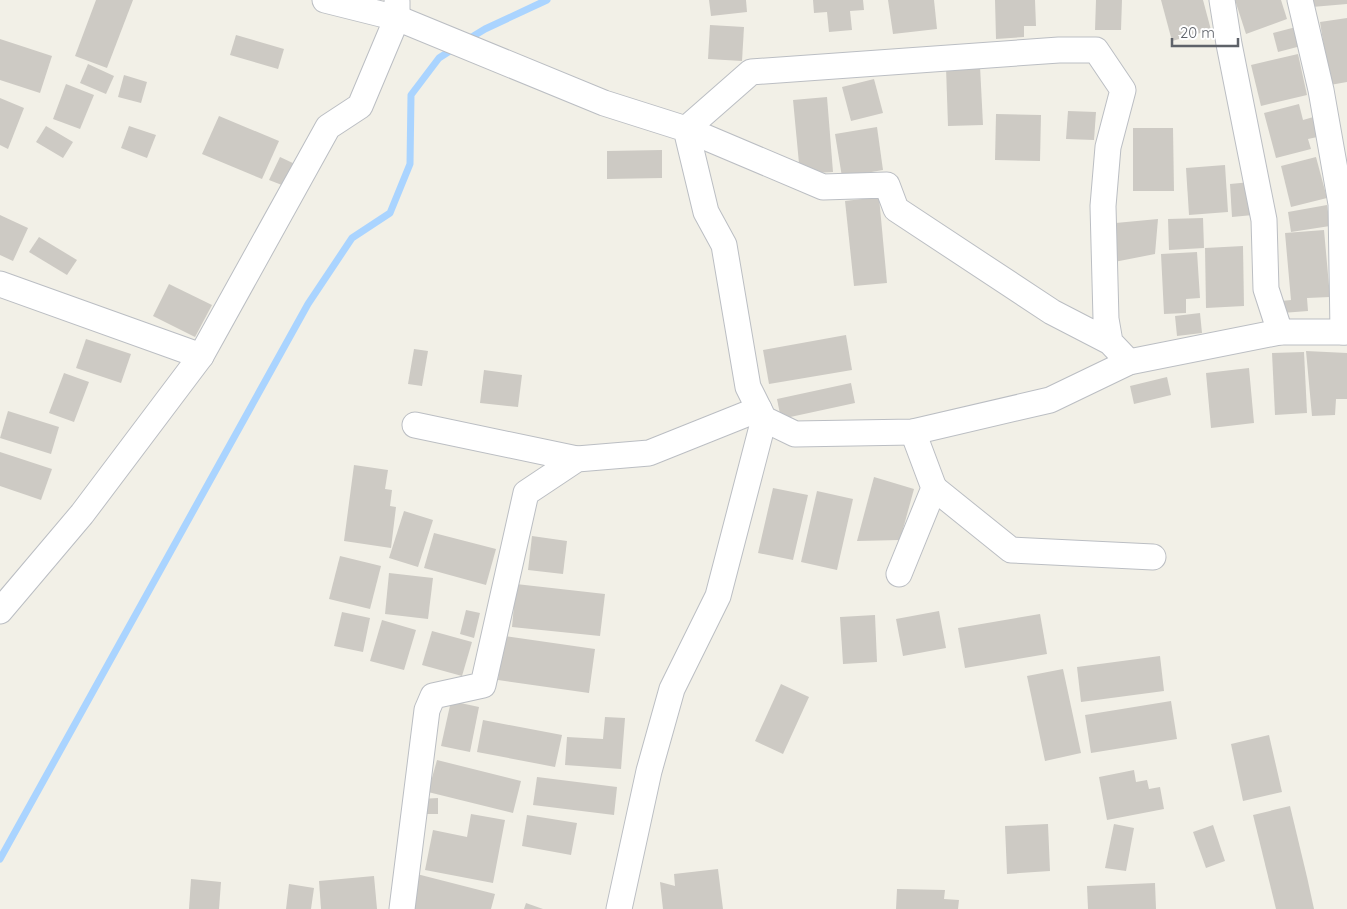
<svg xmlns="http://www.w3.org/2000/svg" width="1347" height="909" font-family="Quicksand,sans-serif">
<rect width="100%" height="100%" fill="#f2f0e7"/>
<g fill="none" stroke-linecap="round" stroke-linejoin="round">
<g stroke="#aad4ff" stroke-width="7">
<path d="M467,40L485,29L547,0"/>
<path d="M0,859L308,304L352,238L390,213L410,164L411,95L439,58L456,47"/>
</g>
</g>
<g fill="#cdcac4">
<path d="M96,0H133L107,68L75,56Z"/>
<path d="M709,0H746L747,12L711,16Z"/>
<path d="M813,0H863L864,10L850,11L852,30L829,32L827,12L814,13Z"/>
<path d="M888,0H934L937,29L893,34Z"/>
<path d="M995,0H1035L1036,26H1024V37L996,39Z"/>
<path d="M1096,0H1122L1121,30H1095Z"/>
<path d="M1161,0H1203L1211,30L1172,41Z"/>
<path d="M1235,0H1281L1287,19L1246,34Z"/>
<path d="M1311,0H1347V4L1312,7Z"/>
<path d="M1347,18V82L1330,85L1320,22Z"/>
<path d="M710,25L744,27L742,61L708,59Z"/>
<path d="M1296,27L1301,46L1278,52L1273,33Z"/>
<path d="M236,35L284,49L278,69L230,55Z"/>
<path d="M0,39L52,56L40,93L0,80Z"/>
<path d="M1298,54L1307,95L1261,106L1251,65Z"/>
<path d="M88,64L114,76L106,94L80,83Z"/>
<path d="M980,66L983,125L948,126L946,67Z"/>
<path d="M124,75L147,82L141,103L118,97Z"/>
<path d="M874,79L883,113L851,121L842,87Z"/>
<path d="M66,84L94,95L80,129L53,119Z"/>
<path d="M827,97L833,172L800,174L793,100Z"/>
<path d="M0,98L24,108L8,149L0,145Z"/>
<path d="M1299,104L1303,120L1317,116L1322,136L1308,139L1311,149L1276,158L1264,113Z"/>
<path d="M1068,111L1096,112L1094,140L1066,139Z"/>
<path d="M996,114L1041,115L1040,161L995,160Z"/>
<path d="M219,116L279,141L262,179L202,154Z"/>
<path d="M46,126L73,142L63,158L36,142Z"/>
<path d="M129,126L156,135L147,158L121,148Z"/>
<path d="M877,127L883,170L842,177L835,134Z"/>
<path d="M1133,128H1173L1174,191H1133Z"/>
<path d="M662,150V178L607,179V151Z"/>
<path d="M280,157L297,165L287,187L269,180Z"/>
<path d="M1316,157L1327,198L1291,207L1281,166Z"/>
<path d="M1225,165L1228,212L1189,215L1186,168Z"/>
<path d="M1251,182L1253,215L1232,217L1230,184Z"/>
<path d="M879,197L887,283L854,286L845,201Z"/>
<path d="M1327,205L1330,226L1291,232L1288,212Z"/>
<path d="M0,215L28,228L13,261L0,255Z"/>
<path d="M1203,218L1204,248L1169,250L1168,219Z"/>
<path d="M1158,219L1155,254L1109,263L1105,224Z"/>
<path d="M1324,230L1330,297L1307,298L1308,311L1282,313L1281,301L1291,300L1285,233Z"/>
<path d="M39,237L77,260L67,275L29,252Z"/>
<path d="M1243,246L1244,306L1206,308L1205,248Z"/>
<path d="M1197,252L1200,298L1186,299V313L1164,314L1161,254Z"/>
<path d="M169,284L212,305L195,337L153,316Z"/>
<path d="M1200,313L1202,333L1177,336L1175,316Z"/>
<path d="M846,335L852,370L769,384L763,350Z"/>
<path d="M86,339L131,354L121,383L76,368Z"/>
<path d="M414,349L428,351L422,386L408,384Z"/>
<path d="M1306,351L1347,353V399H1336L1335,415L1312,416Z"/>
<path d="M1304,352L1307,413L1275,415L1272,353Z"/>
<path d="M1249,368L1254,423L1211,428L1206,373Z"/>
<path d="M484,370L522,375L518,407L480,403Z"/>
<path d="M64,373L89,382L74,422L49,413Z"/>
<path d="M1167,377L1171,395L1134,404L1130,386Z"/>
<path d="M851,383L855,403L781,419L777,399Z"/>
<path d="M8,411L59,427L51,454L0,438Z"/>
<path d="M0,452L52,469L41,500L0,486Z"/>
<path d="M354,465L388,470L385,489L392,490L390,506L396,507L391,548L344,541Z"/>
<path d="M874,477L914,489L900,540L857,541Z"/>
<path d="M773,488L808,495L793,560L758,553Z"/>
<path d="M817,491L853,499L837,570L801,562Z"/>
<path d="M404,511L433,520L418,567L389,558Z"/>
<path d="M434,533L496,549L486,585L424,568Z"/>
<path d="M532,536L567,541L563,574L528,570Z"/>
<path d="M340,556L381,566L370,609L329,599Z"/>
<path d="M389,573L433,578L428,619L385,614Z"/>
<path d="M516,584L605,594L600,636L512,627Z"/>
<path d="M466,610L480,613L474,638L460,634Z"/>
<path d="M939,611L946,648L903,656L896,619Z"/>
<path d="M342,612L370,618L363,652L334,646Z"/>
<path d="M1040,614L1047,654L965,668L958,628Z"/>
<path d="M875,615L877,662L843,664L840,617Z"/>
<path d="M382,620L416,630L404,670L370,661Z"/>
<path d="M432,631L472,642L462,676L422,665Z"/>
<path d="M504,636L595,649L589,693L498,680Z"/>
<path d="M1160,656L1164,691L1081,702L1077,667Z"/>
<path d="M1063,669L1081,753L1045,761L1027,676Z"/>
<path d="M781,684L809,697L783,754L755,741Z"/>
<path d="M451,701L479,707L470,752L441,746Z"/>
<path d="M1171,701L1177,739L1091,753L1085,715Z"/>
<path d="M605,717L625,718L621,769L565,765L567,737L603,739Z"/>
<path d="M483,720L562,735L555,767L477,752Z"/>
<path d="M1269,735L1282,792L1243,801L1231,744Z"/>
<path d="M437,760L521,781L513,813L428,792Z"/>
<path d="M1134,770L1136,782L1147,780L1149,789L1160,787L1164,809L1107,820L1099,777Z"/>
<path d="M537,777L617,787L614,815L533,805Z"/>
<path d="M438,798V814H421L420,799Z"/>
<path d="M1290,806L1307,877L1314,909H1276L1253,815Z"/>
<path d="M471,814L505,820L493,883L425,870L433,830L467,837Z"/>
<path d="M527,815L577,823L571,855L522,846Z"/>
<path d="M1048,824L1050,871L1007,874L1005,826Z"/>
<path d="M1114,824L1134,828L1126,871L1105,868Z"/>
<path d="M1213,825L1225,861L1206,868L1193,832Z"/>
<path d="M718,869L723,909H663L660,882L675,886L674,874Z"/>
<path d="M413,873L495,894L491,909H408Z"/>
<path d="M374,876L377,909H321L319,881Z"/>
<path d="M191,879L221,882L219,909H189Z"/>
<path d="M1155,883L1156,909H1088L1087,886Z"/>
<path d="M289,884L314,888L311,909H286Z"/>
<path d="M897,889L945,890L944,899L959,900L958,909H896Z"/>
<path d="M526,903L543,909H524Z"/>
</g>
<g fill="none" stroke-linecap="round" stroke-linejoin="round">
<g stroke="#bbbec3" stroke-width="27">
<g id="minor">
<path d="M325,0L397,18L604,103L686,129L706,212L724,245L748,387L764,419L795,434L913,432L1050,400L1129,362L1280,332H1347"/>
<path d="M1222,0L1229,44L1264,220L1266,289L1280,332"/>
<path d="M1300,0L1321,90L1341,204L1343,332"/>
<path d="M0,284L201,356"/>
<path d="M1110,342L1106,319L1103,206L1108,147L1123,90L1096,50H1059L751,72L686,129L823,187L887,185L896,209L1052,312L1110,342L1129,362"/>
<path d="M415,425L577,459"/>
<path d="M934,488L1011,550L1153,557"/>
<path d="M899,574L934,488L913,432"/>
<path d="M0,611L82,514L201,356L328,127L360,106L397,18V2"/>
<path d="M402,909L427,710L433,696L483,685L526,493L577,459L649,453L759,409"/>
<path d="M619,909L649,771L672,689L718,596L764,419"/>
</g>
</g>
<use href="#minor" stroke="#fff" stroke-width="25"/>
</g>
<path d="M1172 38v8h66v-8" fill="none" stroke="#5e6269" stroke-width="2.5"/>
<text x="1180" y="38" font-size="15" fill="#5e6269" stroke="#ffffff" stroke-width="4" paint-order="stroke">20 m</text>
</svg>
